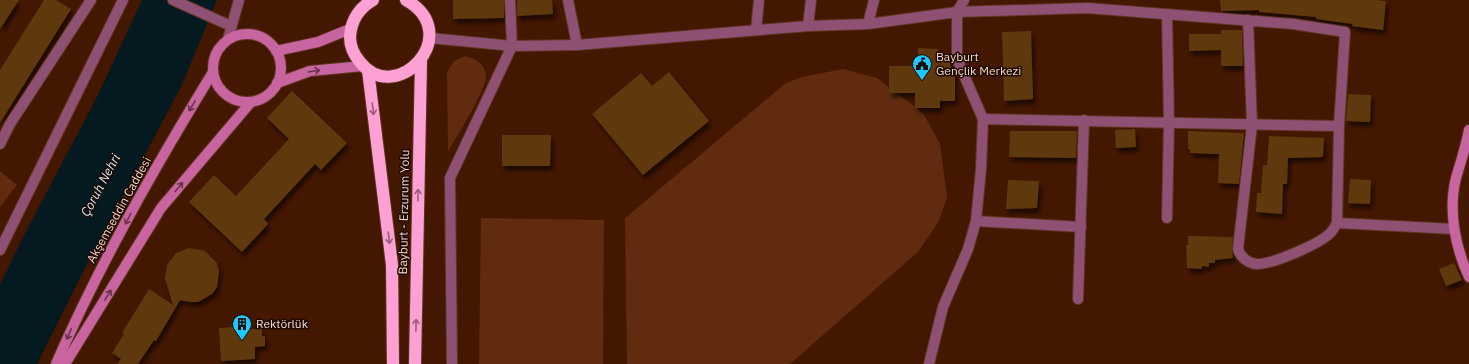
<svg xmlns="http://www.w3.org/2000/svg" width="1469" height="364" font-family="'IBM Plex Sans',sans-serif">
<defs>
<filter id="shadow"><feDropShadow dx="2.5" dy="4.5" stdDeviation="2" flood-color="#0009"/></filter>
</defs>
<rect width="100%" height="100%" fill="#441700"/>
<g fill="#602b0f">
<path d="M465,56C476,59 485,63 486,76C486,91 456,137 448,152L447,72L454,61Z"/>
<path d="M843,69L877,78L923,113L940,144L947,197L939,221L918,252L790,364H627L625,218L786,83L802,77Z"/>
<path d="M0,171L17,185L0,207Z"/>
<path d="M481,218L604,220L603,364H479Z"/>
</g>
<path fill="#051920" d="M142,0H217L181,87L92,254L37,364H0V284L24,235L97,97Z"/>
<g fill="#5e390b" filter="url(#shadow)">
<path d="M0,0H19L0,29Z"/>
<path d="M44,0H56L71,9L0,123V70Z"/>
<path d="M453,0H504V18L453,19Z"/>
<path d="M517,0H552L553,14L517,16Z"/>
<path d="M1220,0H1375L1386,1L1383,30L1352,26L1353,24L1316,19V17L1259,12V10L1221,11Z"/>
<path d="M1221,30H1242L1243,66H1221V50L1189,51V34H1221Z"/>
<path d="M1031,31L1033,99L1004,101L1002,32Z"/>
<path d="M918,48L938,49V54H948V58L950,59L951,70L955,71V101H940V108H915V93H889V66H918Z"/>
<path d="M669,72L709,121L643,175L592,114L641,73L652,86Z"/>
<path d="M292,91L347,143L321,170L315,164L264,219L268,224L242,252L189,202L214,175L236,196L289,139L267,118Z"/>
<path d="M1348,94L1371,95L1370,122L1346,121Z"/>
<path d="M1135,129L1136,147L1116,148L1115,130Z"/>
<path d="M1010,131H1077L1076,158L1009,157Z"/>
<path d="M1188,131L1244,133L1239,184L1218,183L1219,154L1190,153V149H1188Z"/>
<path d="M502,135H551L550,166H502Z"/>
<path d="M1269,136L1324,138L1323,157L1288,158L1287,184H1283L1282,214L1256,212L1257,193H1261L1263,165H1267Z"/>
<path d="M1350,179L1371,180L1370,204L1348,203Z"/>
<path d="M1008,180L1039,181L1037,208L1006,209Z"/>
<path d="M1188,236L1233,237L1232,249L1233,258L1215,260V263H1209V267L1202,266V269L1187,268L1186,245H1188Z"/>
<path d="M189,248L205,251L217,263L219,271L217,287L212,294L198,302H190L180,300L156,341L154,340L138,364H117L121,359L112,353L124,334L122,333L149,289L173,305L165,279L167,265L176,253Z"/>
<path d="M1454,263L1462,280L1446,286L1439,269Z"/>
<path d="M250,326V329H262V336H265V346L255,347V359L221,361L219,328Z"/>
</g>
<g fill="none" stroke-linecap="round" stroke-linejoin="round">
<g stroke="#603620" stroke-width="12">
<g id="street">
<path d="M173,0L231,26"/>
<path d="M568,0L577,45"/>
<path d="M868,24L874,0"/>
<path d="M808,26L811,0"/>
<path d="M756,30L759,0"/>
<path d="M430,38L512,46L577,45L808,26L868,24L957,12L1087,8L1293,24L1345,32L1339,126L1337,223C1335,226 1334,229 1332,231C1323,243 1271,265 1256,264C1248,263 1240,257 1238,249L1252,125L1248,20"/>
<path d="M228,39L239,0"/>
<path d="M983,119L1339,126"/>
<path d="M0,144L10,124L91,0"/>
<path d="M1167,218L1169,122L1167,14"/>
<path d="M976,221L1081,227"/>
<path d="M1337,223L1454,229"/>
<path d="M0,250L123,0"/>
<path d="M1078,299L1084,120"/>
<path d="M452,364L450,178L512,46L510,0"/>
<path d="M929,364L943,307L968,249L976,221L981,169L983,119L957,59V12L964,0"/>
</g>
</g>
<g stroke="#603620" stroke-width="12">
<g id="secondary">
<circle cx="247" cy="68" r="34"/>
<path d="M276,51L318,42L350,29"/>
<path d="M277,83L310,71L363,66"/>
<path d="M1469,130C1466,146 1461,161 1456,178C1448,210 1455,247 1469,277"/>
<path d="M56,364C100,263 155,167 213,72"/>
<path d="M65,364L161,208L251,102"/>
</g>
</g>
<g stroke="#603620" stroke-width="14">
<g id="highway">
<path d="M373,0C359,8 351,21 350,37C350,47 354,55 360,62C396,108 466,34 406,0"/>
<path d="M368,70L392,265L393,364"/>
<path d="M415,364L421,61"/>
</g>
</g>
<use href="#street" stroke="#8e5174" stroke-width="10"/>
<use href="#secondary" stroke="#c865a0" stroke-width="10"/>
<use href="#highway" stroke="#fda1d5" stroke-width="12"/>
</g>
<defs><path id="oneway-shaft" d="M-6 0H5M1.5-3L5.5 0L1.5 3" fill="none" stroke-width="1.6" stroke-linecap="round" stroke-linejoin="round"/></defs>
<g stroke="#6a334a">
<use href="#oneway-shaft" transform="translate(314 71) rotate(-9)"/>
<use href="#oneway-shaft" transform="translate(192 106) rotate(121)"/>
<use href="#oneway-shaft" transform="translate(179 187) rotate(-50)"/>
<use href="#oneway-shaft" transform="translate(128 219) rotate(118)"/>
<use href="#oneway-shaft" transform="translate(108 295) rotate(-58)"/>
<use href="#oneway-shaft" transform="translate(69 334) rotate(113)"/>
</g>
<g stroke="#985d76">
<use href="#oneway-shaft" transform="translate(373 109) rotate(83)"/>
<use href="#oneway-shaft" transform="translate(418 195) rotate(-89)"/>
<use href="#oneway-shaft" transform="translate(389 238) rotate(83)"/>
<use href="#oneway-shaft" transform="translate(416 325) rotate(-89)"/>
</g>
<defs>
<g id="civic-pin" transform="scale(1)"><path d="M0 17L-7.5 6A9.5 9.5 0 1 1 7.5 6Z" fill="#1dc9fc" stroke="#1d0a03"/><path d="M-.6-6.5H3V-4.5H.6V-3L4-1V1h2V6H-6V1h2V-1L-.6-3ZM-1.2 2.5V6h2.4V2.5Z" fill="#111"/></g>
<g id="building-pin" transform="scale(1)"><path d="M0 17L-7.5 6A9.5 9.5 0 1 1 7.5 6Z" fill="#1dc9fc" stroke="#1d0a03"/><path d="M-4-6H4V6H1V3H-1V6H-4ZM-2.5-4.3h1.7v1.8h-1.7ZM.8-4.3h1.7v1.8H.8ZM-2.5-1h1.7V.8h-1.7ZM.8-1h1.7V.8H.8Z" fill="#111"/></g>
</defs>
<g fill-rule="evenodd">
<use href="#civic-pin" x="922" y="64"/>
<use href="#building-pin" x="242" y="324"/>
</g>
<g text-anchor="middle" stroke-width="3" stroke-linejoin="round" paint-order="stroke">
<g font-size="12" fill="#f5d7c9" stroke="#1d0a03" text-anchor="start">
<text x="936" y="61">Bayburt<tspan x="936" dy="14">Gençlik Merkezi</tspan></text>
<text x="256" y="328">Rektörlük</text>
</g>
<g font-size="12" fill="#f5d7c9" stroke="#1d0a03">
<text transform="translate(119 210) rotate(-61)" y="4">Akşemseddin Caddesi</text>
<text transform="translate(404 212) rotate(-89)" y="4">Bayburt - Erzurum Yolu</text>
</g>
<g font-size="13" font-style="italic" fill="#cceaf6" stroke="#1d0a03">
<text transform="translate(100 185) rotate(-62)" y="5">Çoruh Nehri</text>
</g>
</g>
</svg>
